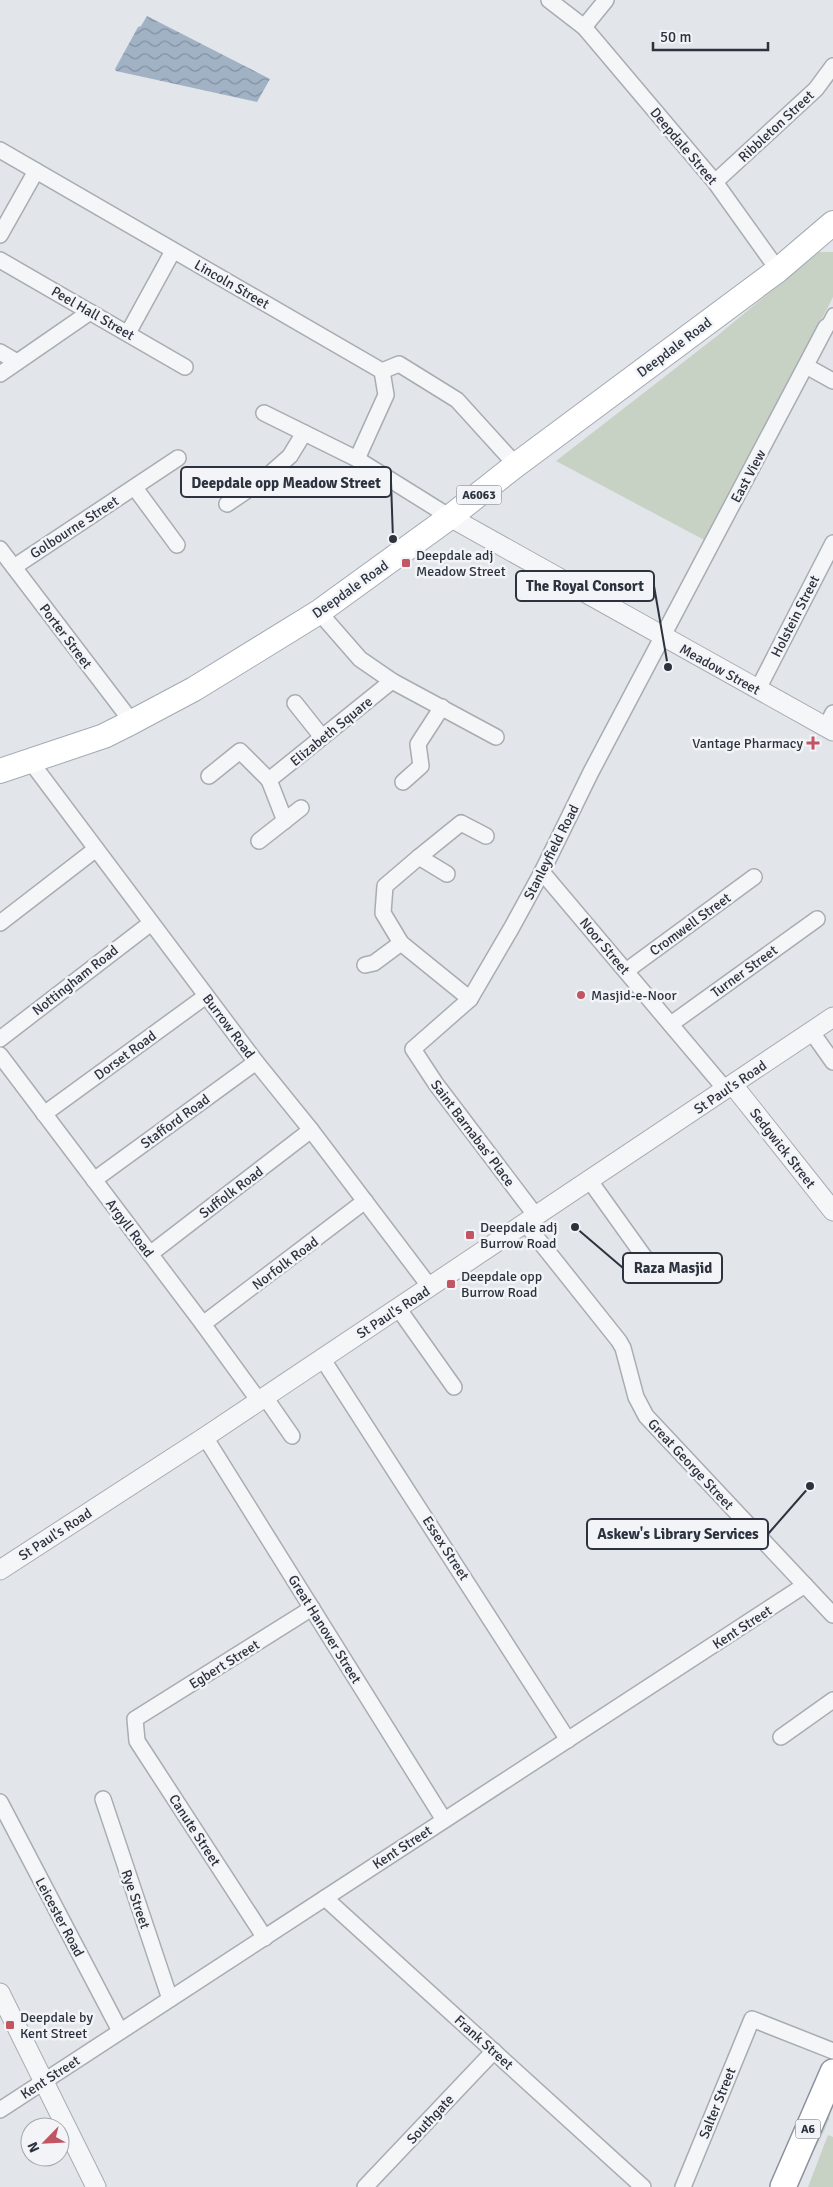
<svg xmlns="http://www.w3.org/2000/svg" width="833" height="2187" font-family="Signika,sans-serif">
<defs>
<pattern id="grass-tufts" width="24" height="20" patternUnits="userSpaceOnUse" patternTransform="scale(1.25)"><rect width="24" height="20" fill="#c8d2c4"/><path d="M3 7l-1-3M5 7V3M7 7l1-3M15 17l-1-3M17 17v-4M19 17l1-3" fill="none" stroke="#acb5a9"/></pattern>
<pattern id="water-waves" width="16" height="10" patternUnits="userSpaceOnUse" patternTransform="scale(1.25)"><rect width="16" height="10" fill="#a1b2c5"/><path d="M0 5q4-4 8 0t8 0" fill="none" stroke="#8391a1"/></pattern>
</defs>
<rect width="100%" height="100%" fill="#e2e5e9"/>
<path fill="url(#grass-tufts)" d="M833,2094C833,2119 820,2140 808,2161Z"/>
<g fill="#c8d2c4">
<path d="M818,252H833V297L708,542L556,461L717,336Z"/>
<path d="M828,2135L833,2137V2187H808Z"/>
</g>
<path fill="url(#water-waves)" d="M147,16L270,79L257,102L116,71L115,69L138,27L141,26Z"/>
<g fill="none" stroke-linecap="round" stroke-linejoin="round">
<g stroke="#a8acb3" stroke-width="14">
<path id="pedestrian" d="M826,327L833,314"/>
</g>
<g stroke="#a8acb3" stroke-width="18">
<g id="minor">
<path d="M549,0L584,27L715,182L778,270"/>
<path d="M584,27L606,0"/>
<path d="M0,150L382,371L386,395L357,459"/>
<path d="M715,182L816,89L833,66"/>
<path d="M0,235L36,171"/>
<path d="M0,260L185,367"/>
<path d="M128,333L173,251"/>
<path d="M0,352L17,362"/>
<path d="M806,366L833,381"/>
<path d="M382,371L399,364L457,400L516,465"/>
<path d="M0,374L90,312"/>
<path d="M264,413L357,459L450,517"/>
<path d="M135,488L177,545"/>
<path d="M227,504L264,479L290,456L304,433"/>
<path d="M0,549L132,722"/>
<path d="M14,567L178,458"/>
<path d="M319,612L360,659L392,681L496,737"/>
<path d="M758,689L833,543"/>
<path d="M295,703L322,737"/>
<path d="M826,727L833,713"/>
<path d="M31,762L256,1062L311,1130L430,1287"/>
<path d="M209,776L240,751L269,780L285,821"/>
<path d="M269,780L392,681"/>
<path d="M403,782L421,766L418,744L442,707"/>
<path d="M259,841L301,808"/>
<path d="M419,857L385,886L383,913L401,943L470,999"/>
<path d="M542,872L726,1090"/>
<path d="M447,874L419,857L461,823L486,836"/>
<path d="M0,923L96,849"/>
<path d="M365,965L374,963L401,943"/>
<path d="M626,971L754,877"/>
<path d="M671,1024L817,919"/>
<path d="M811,1031L833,1062"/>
<path d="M0,1039L151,923"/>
<path d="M0,1055L203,1324L259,1401"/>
<path d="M44,1114L206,996"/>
<path d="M94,1180L256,1062"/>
<path d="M590,1181L653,1269"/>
<path d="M536,1216L436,1084L413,1049L470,999L512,927L542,872L591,772L826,327"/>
<path d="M525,1223L619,1341L623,1348L636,1397L646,1416L833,1615"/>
<path d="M150,1254L311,1130"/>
<path d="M398,1308L454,1387"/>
<path d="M203,1324L365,1201"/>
<path d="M322,1358L568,1740"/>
<path d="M265,1397L292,1436"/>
<path d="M205,1437L444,1820"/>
<path d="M781,1737L833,1700"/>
<path d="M103,1799L170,1999"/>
<path d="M0,1802L120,2031"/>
<path d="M325,1898L643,2187"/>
<path d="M265,1938L137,1741L135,1719L312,1608"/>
<path d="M0,2110L805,1585"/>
<path d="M365,2187L494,2051"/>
<path d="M683,2187L752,2019L833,2051"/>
</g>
</g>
<g stroke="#a8acb3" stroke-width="21">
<g id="tertiary">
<path d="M450,517L833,731"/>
<path d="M733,1085L833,1211"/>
<path d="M0,1570L205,1437L833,1017"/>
<path d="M0,1993L96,2187"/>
</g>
</g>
<g stroke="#a3a9b4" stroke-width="26">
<path id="primary" d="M0,771L104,736L132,722L194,689L319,612L450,517L516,465L778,270L833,223"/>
</g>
<g stroke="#8b929e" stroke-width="28">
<path id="trunk" d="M783,2187L833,2072"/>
</g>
<use href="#pedestrian" stroke="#f5f6f8" stroke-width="11"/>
<use href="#minor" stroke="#f5f6f8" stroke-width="15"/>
<use href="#tertiary" stroke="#f5f6f8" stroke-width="19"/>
<use href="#primary" stroke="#fff" stroke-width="24"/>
<use href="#trunk" stroke="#fff" stroke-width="25"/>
</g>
<g fill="#c15563" stroke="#f2f4f7" stroke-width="2">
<rect x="401" y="558" width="10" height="10" rx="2.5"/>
<path d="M810.5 735.5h5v5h5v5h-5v5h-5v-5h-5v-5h5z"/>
<circle cx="581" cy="995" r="5"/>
<rect x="465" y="1230" width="10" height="10" rx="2.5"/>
<rect x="446" y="1279" width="10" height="10" rx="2.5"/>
<rect x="5" y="2020" width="10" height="10" rx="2.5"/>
</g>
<g text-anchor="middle" stroke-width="5" stroke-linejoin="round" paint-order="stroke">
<g fill="#f2f4f7" stroke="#676d76" stroke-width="1">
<rect x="456.5" y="485.5" width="45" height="19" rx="4"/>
<rect x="795.5" y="2119.5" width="25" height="19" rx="4"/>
</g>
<g font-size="12" font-weight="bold" fill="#2c333f">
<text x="479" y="499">A6063</text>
<text x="808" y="2133">A6</text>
</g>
<g font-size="14" fill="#2c333f" stroke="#f2f4f7">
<text transform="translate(776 126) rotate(-43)" y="5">Ribbleton Street</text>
<text transform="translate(684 146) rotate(50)" y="5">Deepdale Street</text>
<text transform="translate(232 284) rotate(30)" y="5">Lincoln Street</text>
<text transform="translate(93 313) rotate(30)" y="5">Peel Hall Street</text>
<text transform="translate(674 347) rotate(-37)" y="5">Deepdale Road</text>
<text transform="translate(748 476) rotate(-62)" y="5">East View</text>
<text transform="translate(74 527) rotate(-33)" y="5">Golbourne Street</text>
<text transform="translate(350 589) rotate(-35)" y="5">Deepdale Road</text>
<text transform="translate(795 616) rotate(-63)" y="5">Holstein Street</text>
<text transform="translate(66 636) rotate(53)" y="5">Porter Street</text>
<text transform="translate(720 669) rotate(29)" y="5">Meadow Street</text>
<text transform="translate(331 731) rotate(-39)" y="5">Elizabeth Square</text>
<text transform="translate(551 852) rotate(-63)" y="5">Stanleyfield Road</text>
<text transform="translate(690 924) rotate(-36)" y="5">Cromwell Street</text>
<text transform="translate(605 946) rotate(50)" y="5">Noor Street</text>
<text transform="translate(744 971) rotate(-36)" y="5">Turner Street</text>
<text transform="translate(75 980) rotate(-38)" y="5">Nottingham Road</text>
<text transform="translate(229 1026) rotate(53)" y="5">Burrow Road</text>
<text transform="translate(125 1055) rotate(-36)" y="5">Dorset Road</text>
<text transform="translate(730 1087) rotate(-34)" y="5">St Paul's Road</text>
<text transform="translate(175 1121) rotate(-36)" y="5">Stafford Road</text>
<text transform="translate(473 1133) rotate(53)" y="5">Saint Barnabas' Place</text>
<text transform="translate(783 1148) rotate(52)" y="5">Sedgwick Street</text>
<text transform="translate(231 1192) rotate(-37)" y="5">Suffolk Road</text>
<text transform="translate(130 1228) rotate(53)" y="5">Argyll Road</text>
<text transform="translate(285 1263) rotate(-37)" y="5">Norfolk Road</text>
<text transform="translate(393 1312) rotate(-33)" y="5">St Paul's Road</text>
<text transform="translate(691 1464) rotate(47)" y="5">Great George Street</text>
<text transform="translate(55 1534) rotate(-33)" y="5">St Paul's Road</text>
<text transform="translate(446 1548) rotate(57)" y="5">Essex Street</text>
<text transform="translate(742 1627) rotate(-33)" y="5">Kent Street</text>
<text transform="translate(325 1629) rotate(58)" y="5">Great Hanover Street</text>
<text transform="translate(224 1664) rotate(-32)" y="5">Egbert Street</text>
<text transform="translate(195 1830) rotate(57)" y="5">Canute Street</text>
<text transform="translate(402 1847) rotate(-33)" y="5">Kent Street</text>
<text transform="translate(136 1899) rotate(71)" y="5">Rye Street</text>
<text transform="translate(60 1917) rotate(62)" y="5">Leicester Road</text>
<text transform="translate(484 2042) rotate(42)" y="5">Frank Street</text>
<text transform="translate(50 2077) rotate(-33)" y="5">Kent Street</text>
<text transform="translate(717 2103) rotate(-68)" y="5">Salter Street</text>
<text transform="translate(430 2119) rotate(-47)" y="5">Southgate</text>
</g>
<g font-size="14" fill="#2c333f" stroke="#f2f4f7" text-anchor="start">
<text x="416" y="560">Deepdale adj<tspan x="416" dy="16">Meadow Street</tspan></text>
<text x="803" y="748" text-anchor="end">Vantage Pharmacy</text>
<text x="591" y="1000">Masjid-e-Noor</text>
<text x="480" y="1232">Deepdale adj<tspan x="480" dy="16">Burrow Road</tspan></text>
<text x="461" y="1281">Deepdale opp<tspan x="461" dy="16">Burrow Road</tspan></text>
<text x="20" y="2022">Deepdale by<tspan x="20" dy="16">Kent Street</tspan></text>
</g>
</g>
<path fill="none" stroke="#2c333f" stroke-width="2" d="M393 539L391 482M668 667L654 586M575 1227L623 1268M810 1486L768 1534"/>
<g fill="#2c333f" stroke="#f2f4f7" stroke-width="2">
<circle cx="393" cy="539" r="5"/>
<circle cx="668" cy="667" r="5"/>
<circle cx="575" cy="1227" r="5"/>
<circle cx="810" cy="1486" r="5"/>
</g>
<g fill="#f2f4f7" stroke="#2c333f" stroke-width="2">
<rect x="181" y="467" width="210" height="30" rx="5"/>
<rect x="516" y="571" width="138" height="30" rx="5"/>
<rect x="623" y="1253" width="99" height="30" rx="5"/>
<rect x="587" y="1519" width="181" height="30" rx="5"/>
</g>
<g font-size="15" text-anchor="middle" font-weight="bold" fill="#2c333f">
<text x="286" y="488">Deepdale opp Meadow Street</text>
<text x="585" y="591">The Royal Consort</text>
<text x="673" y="1273">Raza Masjid</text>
<text x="678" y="1539">Askew's Library Services</text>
</g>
<g transform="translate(45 2142) rotate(246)"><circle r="24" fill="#f2f4f7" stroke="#a3a7ad"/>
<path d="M0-4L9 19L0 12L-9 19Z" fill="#c15563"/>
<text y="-8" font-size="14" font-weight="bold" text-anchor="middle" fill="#2c333f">N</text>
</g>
<path d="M653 42v8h115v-8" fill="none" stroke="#2c333f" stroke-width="2.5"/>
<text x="660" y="42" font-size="15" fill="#2c333f" stroke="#f2f4f7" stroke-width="4" paint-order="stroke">50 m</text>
</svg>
